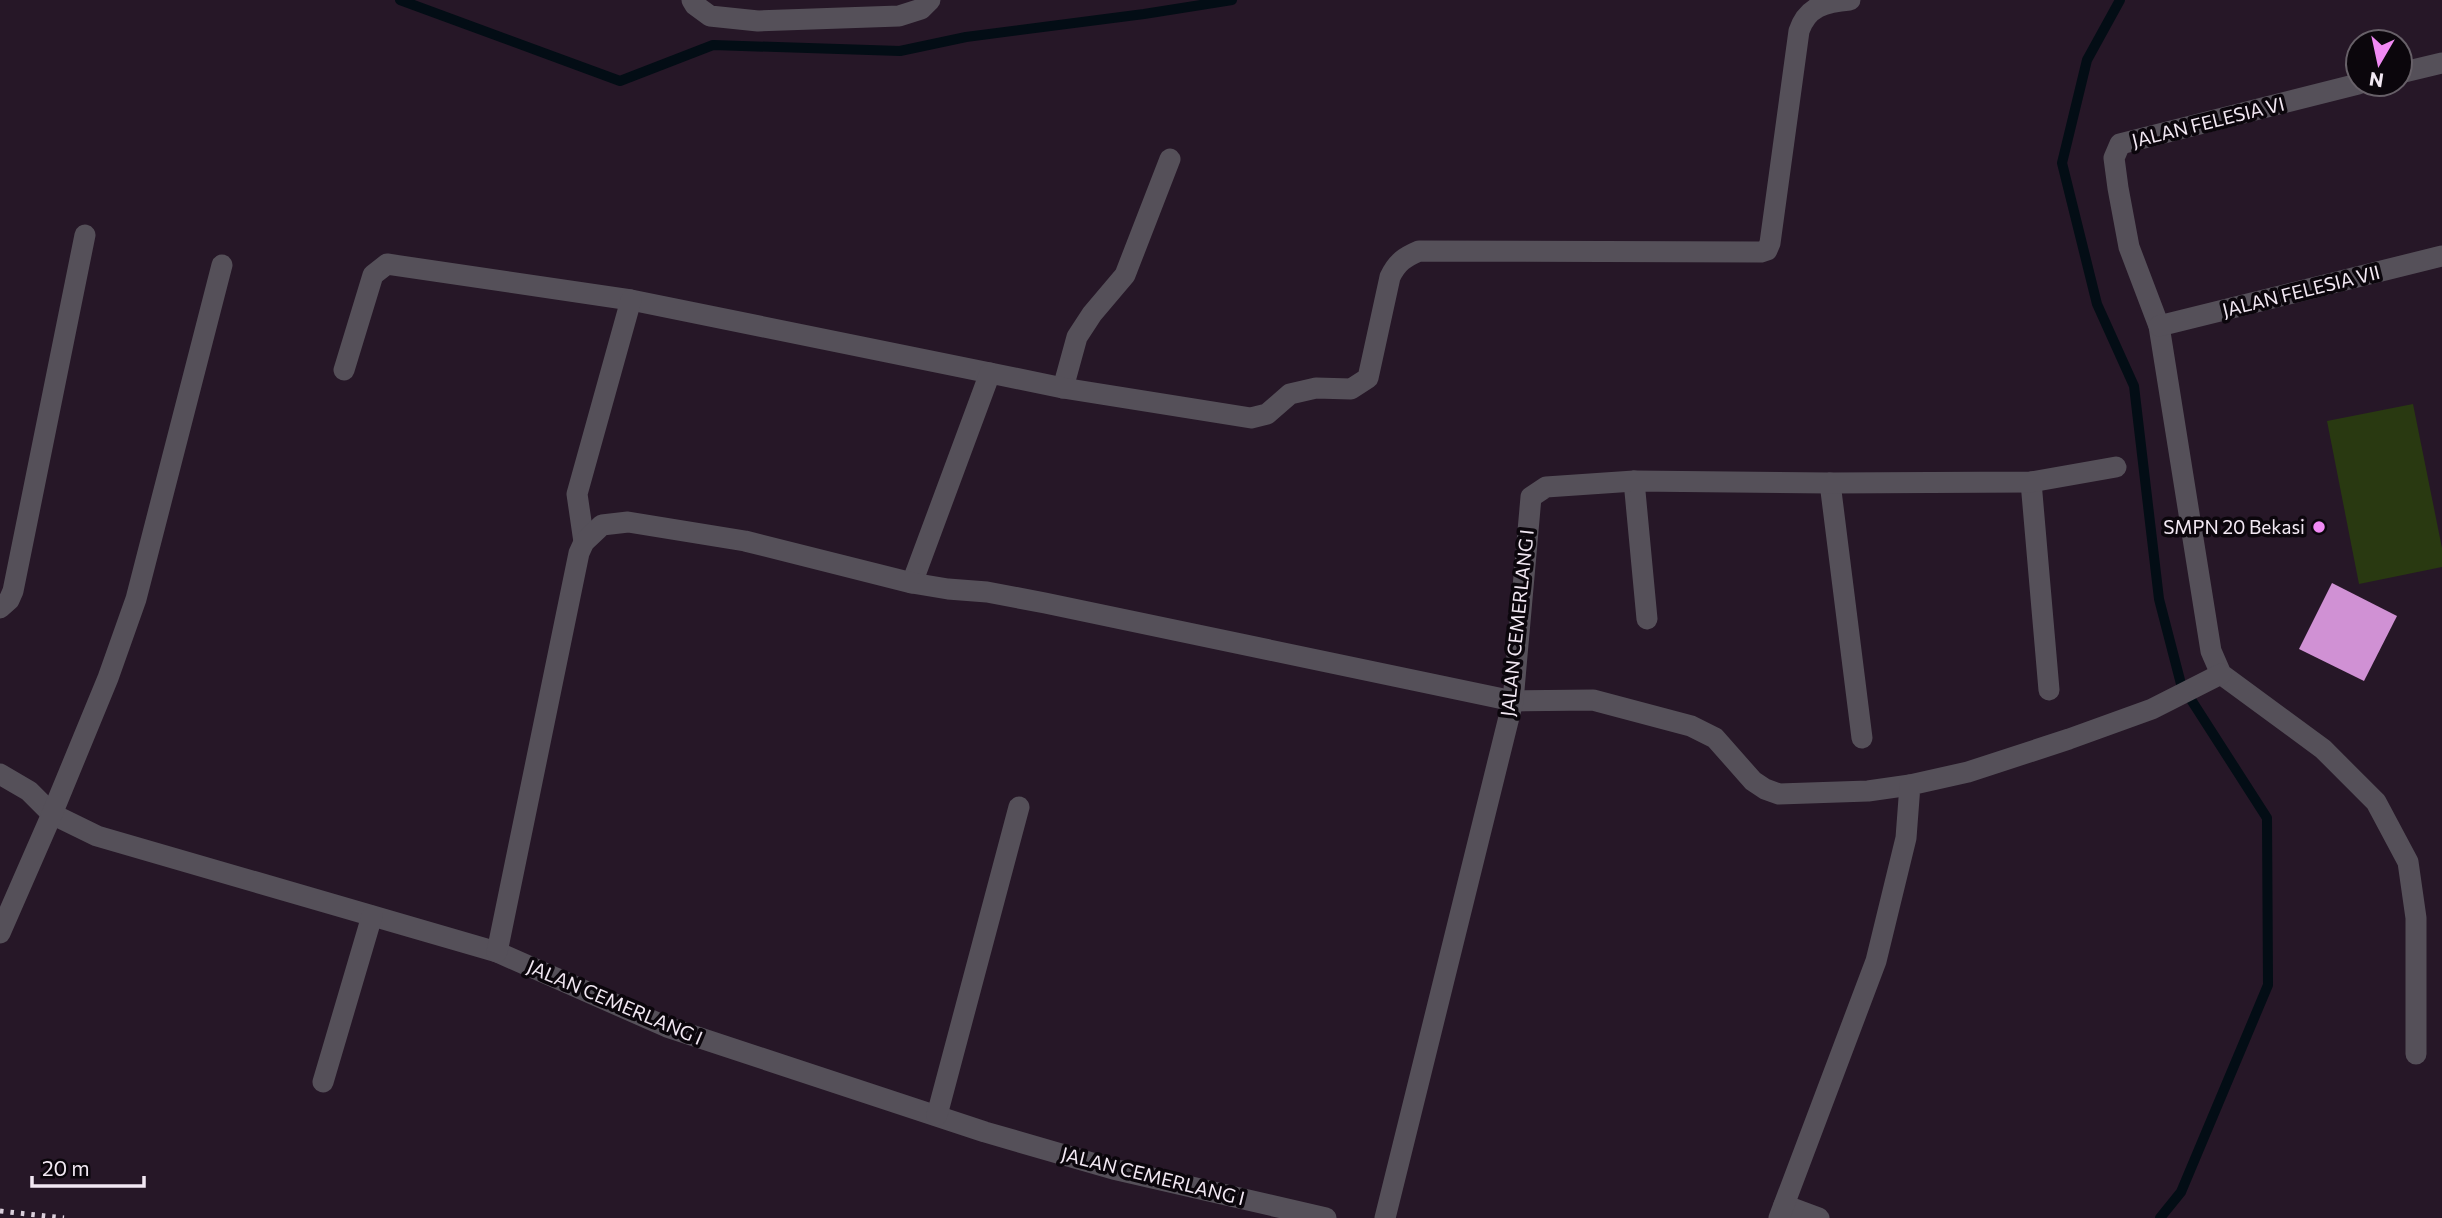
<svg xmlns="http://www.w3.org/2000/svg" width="2442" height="1218" font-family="Commissioner,sans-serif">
<rect width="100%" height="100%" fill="#261727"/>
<path fill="#293911" d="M2413,404L2442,548V567L2359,584L2327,421Z"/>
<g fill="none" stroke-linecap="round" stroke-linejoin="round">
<g stroke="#030d15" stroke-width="10">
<path d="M400,0L620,81L713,45L900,51L966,37L1144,14L1232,0"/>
<path d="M2120,0L2087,60L2062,163L2097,304L2134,386L2159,599L2181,684L2267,818L2268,985L2181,1192L2160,1218"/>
</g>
</g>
<path fill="#d091d4" d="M2332,583L2397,616L2364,681L2299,649Z"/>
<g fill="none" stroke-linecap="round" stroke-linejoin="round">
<g stroke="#555059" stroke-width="21">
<path d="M692,0L695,5L710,16L758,21L899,16L921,9L930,0"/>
<path d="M2400,73L2442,63"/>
<path d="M2358,84L2120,144L2114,158L2118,188L2129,247L2159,326L2211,651L2221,674L2323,749L2376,802L2408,862L2416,918V1054"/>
<path d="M2159,326L2442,256"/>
<path d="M344,370L373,275L387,264L631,300L990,373"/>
<path d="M1063,388L1077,337L1092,314L1125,275L1170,159"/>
<path d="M1634,481L1647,619"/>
<path d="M2031,482L2049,690"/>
<path d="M1830,483L1862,738"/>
<path d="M584,542L577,494L631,300"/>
<path d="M912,583L990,373L1063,388L1251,418L1267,414L1290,394L1316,388L1351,389L1368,378L1390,277C1397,262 1405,257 1419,251L1761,252L1767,250L1770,243L1799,31C1807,7 1825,2 1850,0"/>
<path d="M0,608L9,600L13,591L85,235"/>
<path d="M0,774L29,791L52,814L97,836L497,952L667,1027L985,1132L1113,1169L1326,1218"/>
<path d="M0,933L52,814L108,678L136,599L222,265"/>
<path d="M497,952L579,553L584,542L602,525L628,522L745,541L912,583L948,589L987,592L1045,603L1513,701L1593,700L1691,726L1715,738L1753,781L1765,789L1779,794L1868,791L1910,785"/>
<path d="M323,1082L372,916"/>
<path d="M937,1115L1019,807"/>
<path d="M1784,1205L1819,1218"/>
<path d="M1385,1218L1513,701L1531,497L1546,487L1634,481L1830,483L2031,482L2116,467"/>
<path d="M1779,1218L1876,961L1906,838L1910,785L1968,772L2069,739L2152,709L2221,674"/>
</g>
<path stroke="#dacfdb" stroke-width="5" stroke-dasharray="3.5 7" stroke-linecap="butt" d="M0,1211L64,1218"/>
</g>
<circle fill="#f18af4" stroke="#0b060c" stroke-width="2.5" cx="2319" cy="527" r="7"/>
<g text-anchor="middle" stroke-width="7" stroke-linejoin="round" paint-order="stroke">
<g font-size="19" fill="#f2e8f3" stroke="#0b060c">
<text transform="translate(2208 122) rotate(-14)" y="7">JALAN FELESIA VI</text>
<text transform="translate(2301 291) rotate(-14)" y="7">JALAN FELESIA VII</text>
<text transform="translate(1517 623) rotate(-84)" y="7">JALAN CEMERLANG I</text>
<text transform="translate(615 1002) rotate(23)" y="7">JALAN CEMERLANG I</text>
<text transform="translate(1153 1176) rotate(14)" y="7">JALAN CEMERLANG I</text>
</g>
<g font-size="19" fill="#f2e8f3" stroke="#0b060c" text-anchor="end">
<text x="2305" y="534">SMPN 20 Bekasi</text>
</g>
</g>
<g transform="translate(2379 63) rotate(189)"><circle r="33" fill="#0b060c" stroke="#676068" stroke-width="2"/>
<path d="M0-5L12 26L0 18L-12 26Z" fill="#f18af4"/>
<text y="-10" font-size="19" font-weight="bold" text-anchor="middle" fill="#f2e8f3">N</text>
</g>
<path d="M32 1176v10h112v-10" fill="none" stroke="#f2e8f3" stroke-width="3.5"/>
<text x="42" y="1176" font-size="21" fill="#f2e8f3" stroke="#0b060c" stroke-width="5" paint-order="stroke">20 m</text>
</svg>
